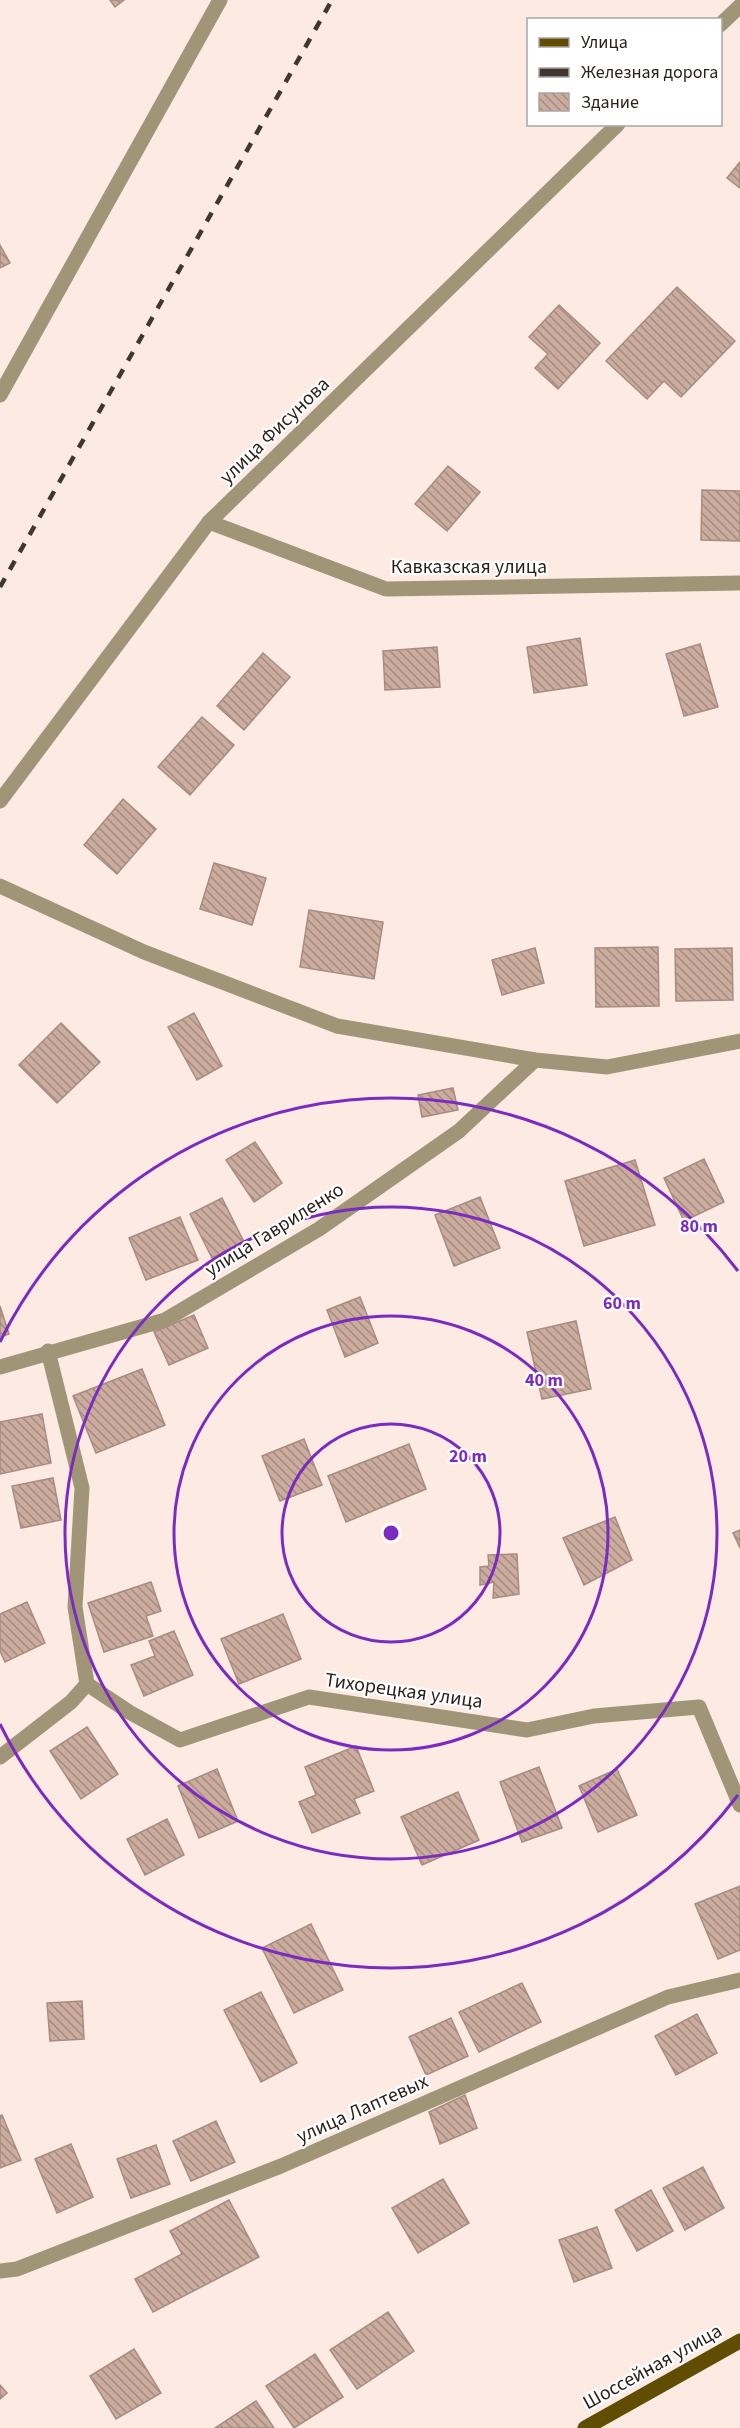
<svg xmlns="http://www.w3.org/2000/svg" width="740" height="2428" font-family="'Source Sans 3',sans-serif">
<defs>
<pattern id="building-back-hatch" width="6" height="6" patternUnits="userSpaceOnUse" patternTransform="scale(1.5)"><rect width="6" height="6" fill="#cbac9e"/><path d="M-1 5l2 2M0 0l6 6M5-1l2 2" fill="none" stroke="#a58b80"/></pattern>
</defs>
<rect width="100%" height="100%" fill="#fceae3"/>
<g fill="url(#building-back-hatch)" stroke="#a78d81" stroke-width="1.5">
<path d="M110,0H124L115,7Z"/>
<path d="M740,162V188L727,178Z"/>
<path d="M0,245L10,263L0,268Z"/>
<path d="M677,287L735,341L681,397L664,381L647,399L606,361Z"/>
<path d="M559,305L600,343L558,389L535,368L548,354L529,337Z"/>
<path d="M448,466L480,492L447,531L415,504Z"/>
<path d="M702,490L740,491V541L701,540Z"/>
<path d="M580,638L587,685L534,693L527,647Z"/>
<path d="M700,644L718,707L684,716L666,654Z"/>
<path d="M437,647L440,687L385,690L383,651Z"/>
<path d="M263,653L290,677L244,730L217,706Z"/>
<path d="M202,717L234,745L190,795L158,767Z"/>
<path d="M123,799L156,829L117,874L84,845Z"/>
<path d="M214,863L266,878L252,925L200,909Z"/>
<path d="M309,910L383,922L374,979L300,967Z"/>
<path d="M658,947L659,1006L596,1007L595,948Z"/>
<path d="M535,948L544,983L502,995L492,960Z"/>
<path d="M732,948L733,1000L676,1001L675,949Z"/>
<path d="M194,1013L222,1066L197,1080L168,1027Z"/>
<path d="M61,1023L100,1062L57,1103L19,1065Z"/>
<path d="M453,1088L458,1110L422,1117L418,1095Z"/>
<path d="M255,1142L282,1183L254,1202L226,1160Z"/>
<path d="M704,1159L724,1202L684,1221L664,1178Z"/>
<path d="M635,1160L655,1225L584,1246L565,1181Z"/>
<path d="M480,1197L500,1248L454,1266L435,1215Z"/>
<path d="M222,1198L244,1242L212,1258L190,1214Z"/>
<path d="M180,1217L198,1260L146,1280L129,1238Z"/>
<path d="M360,1297L378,1343L345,1357L327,1310Z"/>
<path d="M0,1306L9,1334L0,1337Z"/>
<path d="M194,1315L208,1348L169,1365L154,1332Z"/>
<path d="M576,1321L591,1389L542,1399L527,1332Z"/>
<path d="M142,1369L165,1425L96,1453L73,1396Z"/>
<path d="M42,1414L51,1463L0,1474V1422Z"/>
<path d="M304,1439L322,1485L280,1501L262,1456Z"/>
<path d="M409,1444L426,1489L346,1522L328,1476Z"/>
<path d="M53,1478L61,1520L21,1528L12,1486Z"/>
<path d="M615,1517L632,1560L584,1585L563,1538Z"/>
<path d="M740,1530V1548L733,1533Z"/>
<path d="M517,1554L519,1594L493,1598L494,1582L480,1585V1567L489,1566L488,1555Z"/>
<path d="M151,1582L161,1611L146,1616L153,1636L104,1652L88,1603Z"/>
<path d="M27,1602L45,1643L5,1662L0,1651V1614Z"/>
<path d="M283,1614L301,1659L239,1684L221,1639Z"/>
<path d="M174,1631L193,1675L144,1696L131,1665L155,1656L149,1641Z"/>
<path d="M87,1727L118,1774L81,1799L50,1751Z"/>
<path d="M356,1746L374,1791L354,1799L360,1813L312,1833L299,1802L316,1795L305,1767Z"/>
<path d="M539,1767L562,1828L522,1842L500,1782Z"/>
<path d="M217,1769L238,1821L199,1838L178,1786Z"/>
<path d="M617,1769L637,1815L598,1832L579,1786Z"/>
<path d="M458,1792L479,1840L422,1865L401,1817Z"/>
<path d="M167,1819L184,1855L145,1875L127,1839Z"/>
<path d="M740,1886V1950L718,1959L695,1904Z"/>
<path d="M311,1924L343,1990L294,2013L262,1948Z"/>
<path d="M522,1983L541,2022L479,2052L459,2012Z"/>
<path d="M261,1992L297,2063L261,2082L224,2010Z"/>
<path d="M82,2001L84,2039L50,2041L47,2003Z"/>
<path d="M697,2014L717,2053L676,2075L655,2036Z"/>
<path d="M451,2018L468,2056L426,2075L409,2037Z"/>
<path d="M465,2095L477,2128L440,2144L429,2112Z"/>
<path d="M2,2115L21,2160L0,2168V2116Z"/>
<path d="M216,2121L235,2162L191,2181L173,2141Z"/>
<path d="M71,2144L93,2197L57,2213L35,2159Z"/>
<path d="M156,2145L170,2184L131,2198L117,2159Z"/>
<path d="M703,2167L724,2208L685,2230L663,2188Z"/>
<path d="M443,2179L469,2223L418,2253L392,2208Z"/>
<path d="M651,2190L673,2231L637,2251L615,2210Z"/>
<path d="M229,2200L259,2257L153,2312L135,2279L182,2254L170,2231Z"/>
<path d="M597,2227L612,2268L574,2282L559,2240Z"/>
<path d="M388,2312L414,2351L357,2389L330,2350Z"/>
<path d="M134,2349L161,2393L116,2419L90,2376Z"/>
<path d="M315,2354L343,2397L294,2428L266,2386Z"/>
<path d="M0,2385L7,2393L0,2399Z"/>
<path d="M256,2401L274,2428H215Z"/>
</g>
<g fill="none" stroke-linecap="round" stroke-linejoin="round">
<g stroke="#a09677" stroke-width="15">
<path d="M720,25L740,6"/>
<path d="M0,395L220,0"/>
<path d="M209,522L386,589L740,583"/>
<path d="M0,801L209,522L618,124"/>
<path d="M0,886L144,952L337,1026L535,1060L607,1067L740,1041"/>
<path d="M48,1351L82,1488L75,1607L87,1684L129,1712L180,1740L309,1697L527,1730L594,1716L699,1707L740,1805"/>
<path d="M0,1367L165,1320L319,1229L459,1131L535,1060"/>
<path d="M0,1757L71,1702L87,1684"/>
<path d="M0,2271L17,2269L281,2166L668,1997L740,1980"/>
</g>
<path stroke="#604d02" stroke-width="15" d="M585,2428L740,2341"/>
<path stroke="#413732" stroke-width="4.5" stroke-dasharray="10 10" stroke-linecap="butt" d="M0,587L332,0"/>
</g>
<g fill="none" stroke="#7b2cbf" stroke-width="3">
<circle cx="391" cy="1533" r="109"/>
<circle cx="391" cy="1533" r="217"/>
<circle cx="391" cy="1533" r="326"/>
<path d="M738 1795A435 435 0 0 1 0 1724M0 1342A435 435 0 0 1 738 1271"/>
</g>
<g text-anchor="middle" stroke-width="4.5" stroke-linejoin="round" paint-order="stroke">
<g font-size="20" fill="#291f1b" stroke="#fff">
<text transform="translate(274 430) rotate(-44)" y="7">улица Фисунова</text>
<text x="469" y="573">Кавказская улица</text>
<text transform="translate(274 1229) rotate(-32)" y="7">улица Гавриленко</text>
<text transform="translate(404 1690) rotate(8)" y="7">Тихорецкая улица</text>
<text transform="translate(362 2108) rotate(-24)" y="7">улица Лаптевых</text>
<text transform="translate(652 2366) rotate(-29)" y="7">Шоссейная улица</text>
</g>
</g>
<circle cx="391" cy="1533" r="9" fill="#7b2cbf" stroke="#fff" stroke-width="3"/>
<g font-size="18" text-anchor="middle" font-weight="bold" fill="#7b2cbf" stroke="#fff" stroke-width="4.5" stroke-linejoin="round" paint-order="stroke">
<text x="699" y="1232">80 m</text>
<text x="622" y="1309">60 m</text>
<text x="544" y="1386">40 m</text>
<text x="468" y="1462">20 m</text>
</g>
<rect x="527" y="18" width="195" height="108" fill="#ffffff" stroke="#a9a5a4" stroke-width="1.5"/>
<rect x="539" y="38" width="30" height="9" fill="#604d02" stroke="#a9a5a4" stroke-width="1.5"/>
<text x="581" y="48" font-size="18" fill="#291f1b">Улица</text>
<rect x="539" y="68" width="30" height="9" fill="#413732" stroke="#a9a5a4" stroke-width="1.5"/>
<text x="581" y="78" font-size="18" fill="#291f1b">Железная дорога</text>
<rect x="539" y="93" width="30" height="18" fill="url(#building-back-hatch)" stroke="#a9a5a4" stroke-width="1.5"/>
<text x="581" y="108" font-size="18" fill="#291f1b">Здание</text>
</svg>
